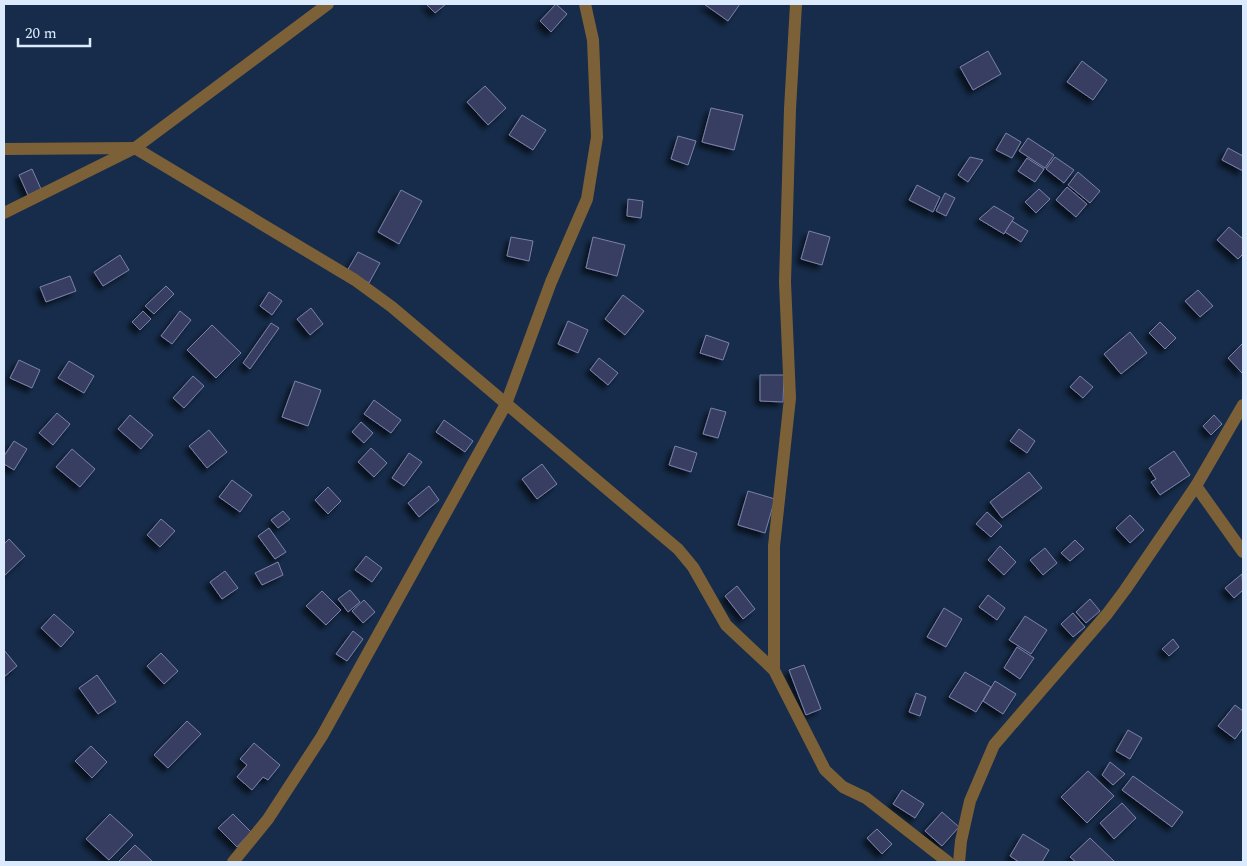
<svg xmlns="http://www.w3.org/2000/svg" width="1247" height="866" font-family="Spectral,serif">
<defs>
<filter id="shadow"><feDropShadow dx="-4.5" dy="4.5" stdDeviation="2.5" flood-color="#0009"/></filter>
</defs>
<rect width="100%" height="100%" fill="#162c4a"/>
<g fill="#383e62" stroke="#7b82aa" filter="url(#shadow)">
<path d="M426,4H446L435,13Z"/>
<path d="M556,4L567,14L551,32L540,21Z"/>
<path d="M704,4H740L728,21Z"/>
<path d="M988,51L1001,74L973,90L960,67Z"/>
<path d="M1082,61L1107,80L1093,100L1067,82Z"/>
<path d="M485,86L506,108L488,125L467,102Z"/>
<path d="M711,108L743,115L734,150L702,142Z"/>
<path d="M522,115L546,130L533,150L509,135Z"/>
<path d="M1006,133L1021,142L1012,158L996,150Z"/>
<path d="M678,136L696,141L688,165L671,159Z"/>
<path d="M1028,138L1054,155L1045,168L1019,151Z"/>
<path d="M1228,148L1243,156V171L1222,160Z"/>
<path d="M970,157L983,160L968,182L958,175Z"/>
<path d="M1055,157L1074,170L1064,183L1046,169Z"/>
<path d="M1027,158L1044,169L1035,182L1018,171Z"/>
<path d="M32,169L41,189L28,195L19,175Z"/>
<path d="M1078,172L1100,191L1090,203L1068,185Z"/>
<path d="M917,185L940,197L933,212L909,200Z"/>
<path d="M1067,187L1087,204L1076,217L1056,200Z"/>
<path d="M1039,189L1050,199L1036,213L1025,202Z"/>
<path d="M401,190L422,201L399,244L378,232Z"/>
<path d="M945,193L955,198L946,216L936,211Z"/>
<path d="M628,199L643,201L641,218L627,216Z"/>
<path d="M994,206L1014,218L1004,234L979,219Z"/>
<path d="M1012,221L1028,231L1021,242L1005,232Z"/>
<path d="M1229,227L1243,239V254L1238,259L1217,240Z"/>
<path d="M809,231L830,237L822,265L801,259Z"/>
<path d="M511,237L533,241L529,261L507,256Z"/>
<path d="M593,237L625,245L617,276L586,268Z"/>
<path d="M358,252L380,263L369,283L347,271Z"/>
<path d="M120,255L129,270L103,286L94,272Z"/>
<path d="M70,276L76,291L46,302L40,287Z"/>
<path d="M166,286L174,294L154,314L145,306Z"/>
<path d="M1198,290L1213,306L1200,317L1185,301Z"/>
<path d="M269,292L282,301L272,315L260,306Z"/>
<path d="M623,295L644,311L625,335L605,319Z"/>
<path d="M311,308L323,324L310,335L297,319Z"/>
<path d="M143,311L151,319L140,330L132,322Z"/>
<path d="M180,311L191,320L172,344L161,336Z"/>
<path d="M568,321L588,330L578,353L558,344Z"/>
<path d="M1160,322L1176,338L1165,349L1149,333Z"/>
<path d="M271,323L279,328L250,369L243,363Z"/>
<path d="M212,325L241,353L216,378L187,350Z"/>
<path d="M1130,332L1147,353L1121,374L1104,354Z"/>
<path d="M706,335L729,343L723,360L700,353Z"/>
<path d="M1243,343V371L1242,373L1228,358Z"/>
<path d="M599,358L618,373L608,385L590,370Z"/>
<path d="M19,360L40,370L32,388L10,378Z"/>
<path d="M69,361L94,376L84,393L58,378Z"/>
<path d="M760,375H784L783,402L760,401Z"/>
<path d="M193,376L204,386L184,408L173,398Z"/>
<path d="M1080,376L1093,387L1083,398L1070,387Z"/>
<path d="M295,381L321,390L308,426L282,417Z"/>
<path d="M374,400L401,420L391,433L364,414Z"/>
<path d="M711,408L726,412L718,438L703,434Z"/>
<path d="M57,413L70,424L53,445L39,433Z"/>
<path d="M130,415L153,435L141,449L118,429Z"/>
<path d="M1214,415L1222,424L1211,435L1203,426Z"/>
<path d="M444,420L473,441L465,452L436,432Z"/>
<path d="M361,422L373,433L364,443L352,432Z"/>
<path d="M1019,429L1035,441L1027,453L1010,441Z"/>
<path d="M209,430L227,452L207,468L189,446Z"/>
<path d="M14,441L27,449L14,470L4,464V456Z"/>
<path d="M675,446L697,453L691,472L669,465Z"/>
<path d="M371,448L387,463L374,477L358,462Z"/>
<path d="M72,449L95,469L80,487L56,467Z"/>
<path d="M1174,451L1190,475L1160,495L1151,482L1156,479L1149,468Z"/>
<path d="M409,453L422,462L404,486L392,478Z"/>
<path d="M542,464L557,484L537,499L522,479Z"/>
<path d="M1029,472L1042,488L1002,518L990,502Z"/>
<path d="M232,480L252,495L240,512L219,497Z"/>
<path d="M429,486L439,500L419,517L408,503Z"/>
<path d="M328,487L341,501L328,514L315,500Z"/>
<path d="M748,491L775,499L765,533L738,525Z"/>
<path d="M283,511L290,519L278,528L271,520Z"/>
<path d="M987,512L1002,526L991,537L976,524Z"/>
<path d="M1130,515L1144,530L1130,543L1116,528Z"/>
<path d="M161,519L175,531L160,547L147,535Z"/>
<path d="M269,528L286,552L275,559L258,536Z"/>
<path d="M9,539L25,556L4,576V544Z"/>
<path d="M1075,540L1084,549L1070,561L1061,553Z"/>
<path d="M1000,546L1016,562L1004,575L988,560Z"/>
<path d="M1045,548L1057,563L1043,575L1030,560Z"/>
<path d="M366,556L382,568L372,582L355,570Z"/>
<path d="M278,562L283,575L262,585L255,573Z"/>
<path d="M225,571L238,588L222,599L210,582Z"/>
<path d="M1242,574L1243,590L1234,598L1225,588Z"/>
<path d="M737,586L755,609L743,619L725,596Z"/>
<path d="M350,590L360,602L348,612L338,599Z"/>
<path d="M322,591L341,610L326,625L306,606Z"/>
<path d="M988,595L1005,608L997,620L979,607Z"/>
<path d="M1090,599L1100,611L1086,623L1076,612Z"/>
<path d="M364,600L375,612L363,623L352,611Z"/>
<path d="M944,608L962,619L946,647L927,637Z"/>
<path d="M1073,613L1085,627L1073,637L1061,624Z"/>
<path d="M54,614L74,632L61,647L41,628Z"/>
<path d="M1025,616L1047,630L1031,654L1009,640Z"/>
<path d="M353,631L363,639L347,661L336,654Z"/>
<path d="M1173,639L1179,647L1169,656L1162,649Z"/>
<path d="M1017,647L1034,658L1020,679L1004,668Z"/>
<path d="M4,650L17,666L4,677Z"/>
<path d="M161,653L178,671L164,684L147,666Z"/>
<path d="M804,665L821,709L806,715L789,670Z"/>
<path d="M965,672L991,687L976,712L949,697Z"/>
<path d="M97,675L116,702L98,714L79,688Z"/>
<path d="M995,681L1016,694L1003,714L983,701Z"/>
<path d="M916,693L926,697L920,716L909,712Z"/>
<path d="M1235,705L1243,711V728L1235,739L1218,726Z"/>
<path d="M187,721L201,734L168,768L154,755Z"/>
<path d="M1128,730L1142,738L1130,759L1116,751Z"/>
<path d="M254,743L280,765L268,780L263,777L252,790L237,777L247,765L240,759Z"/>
<path d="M91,746L107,762L92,778L75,761Z"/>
<path d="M1110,762L1125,774L1113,785L1102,775Z"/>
<path d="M1088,771L1114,796L1087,823L1061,797Z"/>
<path d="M1133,776L1183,812L1172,827L1122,790Z"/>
<path d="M902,790L924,804L915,818L893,804Z"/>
<path d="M1122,803L1136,818L1114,839L1100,823Z"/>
<path d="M942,812L959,827L942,846L925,831Z"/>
<path d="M110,814L133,835L109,860L86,839Z"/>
<path d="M233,814L251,832L237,847L218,828Z"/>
<path d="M877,829L892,844L882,854L867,838Z"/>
<path d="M1023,834L1049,850L1042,862H1019L1010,856Z"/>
<path d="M1090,838L1115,862H1076L1070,857Z"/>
<path d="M135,845L153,862H118Z"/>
</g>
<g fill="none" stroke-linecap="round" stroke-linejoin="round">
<g stroke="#7c6138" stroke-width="12">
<path d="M4,149L135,148L355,280L392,307L678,549L693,567L726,625L774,670L825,770L843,787L866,798L948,862"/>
<path d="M4,213L135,148L328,4"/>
<path d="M1196,486L1243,552"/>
<path d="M774,670V546L790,398L785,282L790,109L796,4"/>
<path d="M233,862L268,819L322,736L506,404L551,282L587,199L597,137L593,40L585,4"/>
<path d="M959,862L961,841L970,801L994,745L1107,614L1125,590L1196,486L1243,405"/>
</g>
</g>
<rect width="1247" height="866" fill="none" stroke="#dceafe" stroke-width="10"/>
<path d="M18 38v8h72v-8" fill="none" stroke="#dceafe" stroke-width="2.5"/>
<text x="25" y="38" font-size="15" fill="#dceafe" stroke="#162c4a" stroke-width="4" paint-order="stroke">20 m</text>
</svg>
